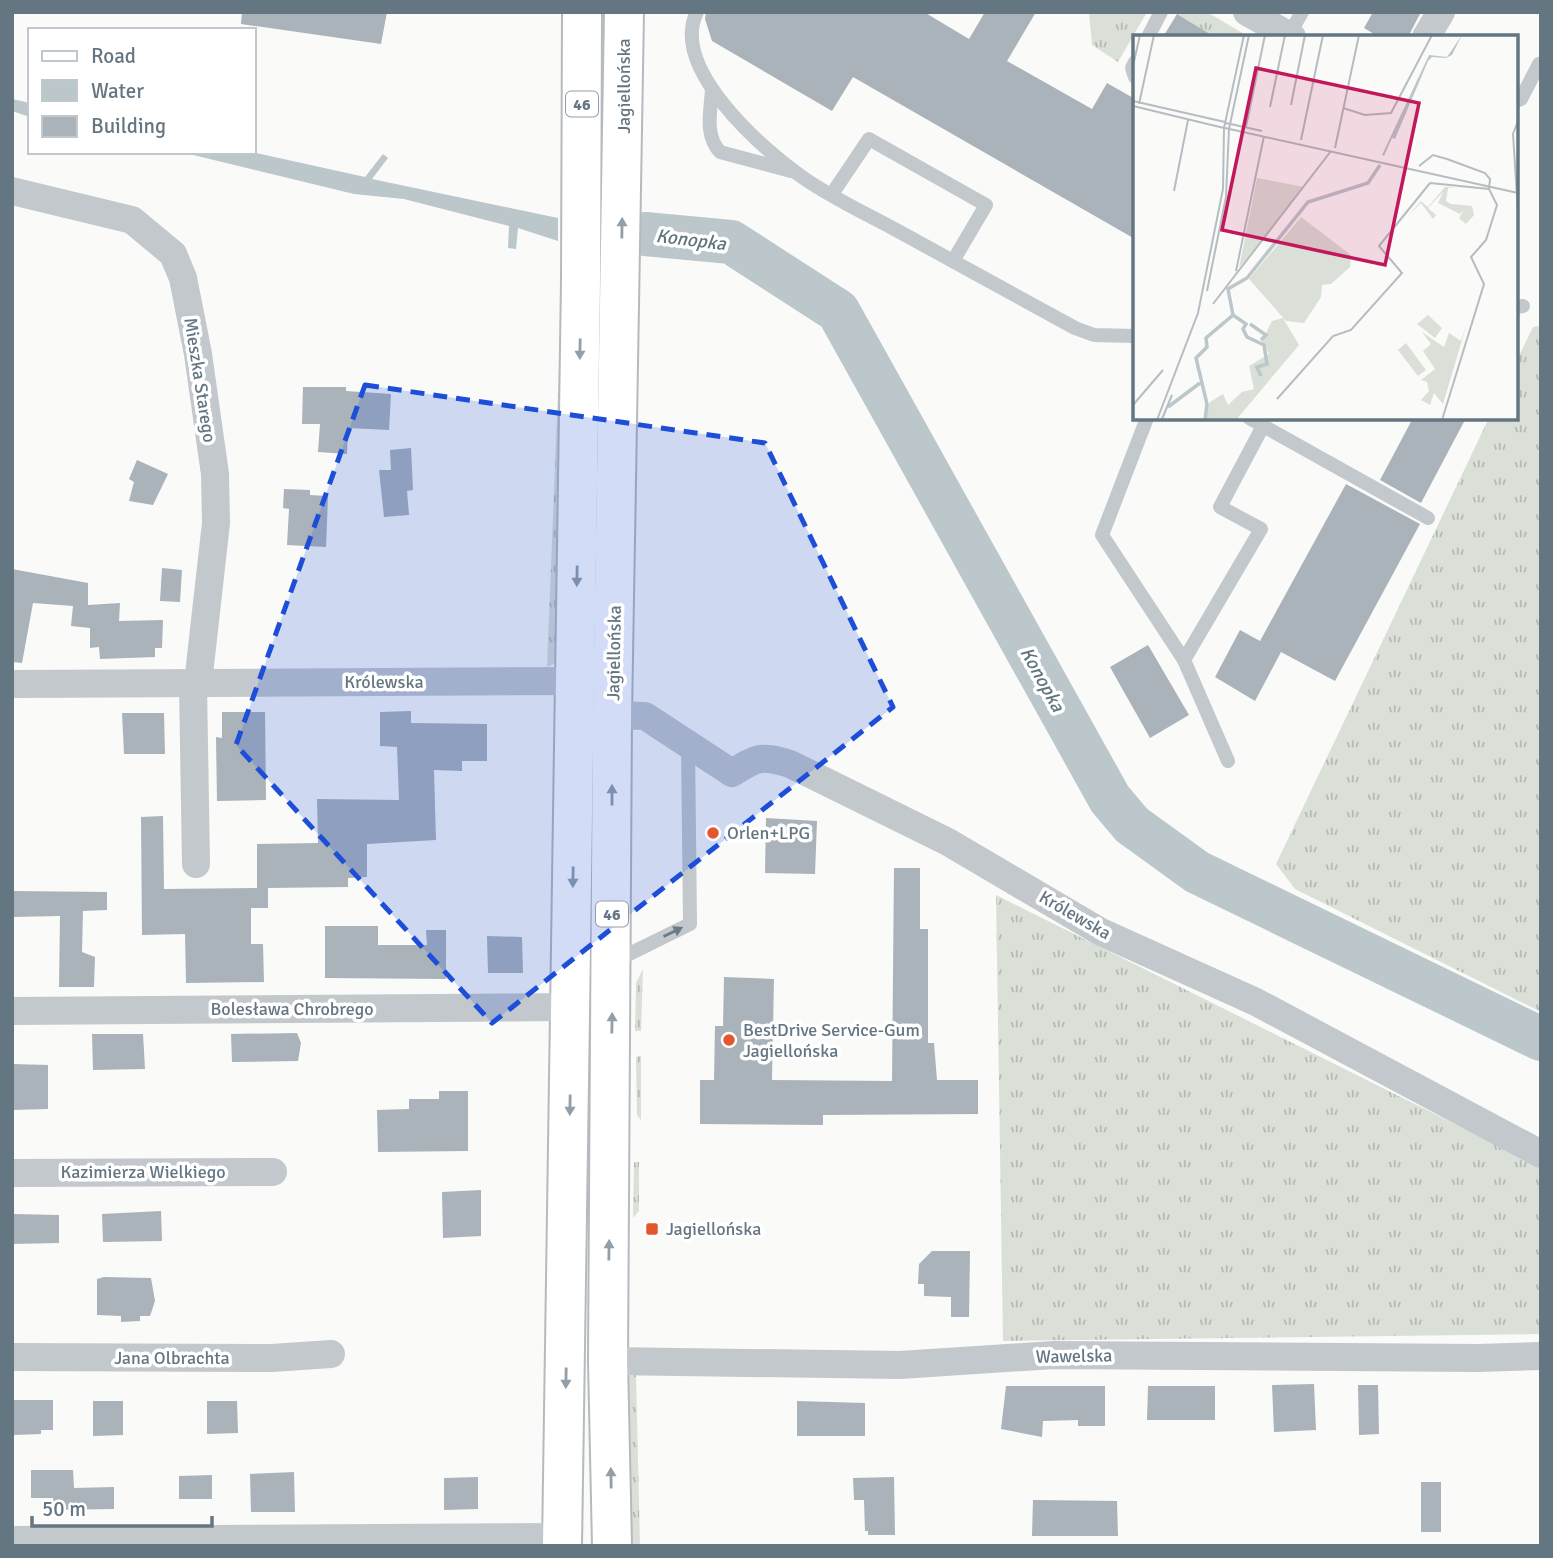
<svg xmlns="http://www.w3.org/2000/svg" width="1553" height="1558" font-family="Signika,sans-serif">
<defs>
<pattern id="grass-tufts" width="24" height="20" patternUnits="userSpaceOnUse" patternTransform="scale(1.75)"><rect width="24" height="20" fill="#dadfd7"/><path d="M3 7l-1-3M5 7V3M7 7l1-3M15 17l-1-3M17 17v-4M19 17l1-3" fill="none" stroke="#b4b9b4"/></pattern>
</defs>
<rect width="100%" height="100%" fill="#fafaf8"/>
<g fill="url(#grass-tufts)">
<path d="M596,12H612L610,168L595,167Z"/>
<path d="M1089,12H1147L1118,62L1092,45Z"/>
<path d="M1174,12H1207L1249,37H1215Z"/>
<path d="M561,316V660L547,667Z"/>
<path d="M1541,326V1012L1295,889L1276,864L1489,418H1516V362L1533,327Z"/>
<path d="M996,895L1541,1167V1334L1003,1341Z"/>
<path d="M643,969L641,1031H635L636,983Z"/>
<path d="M641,1056V1120L637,1115L636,1057Z"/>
<path d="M634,1162H639V1211L633,1218Z"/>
<path d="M636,1375L640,1546H627L625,1376Z"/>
</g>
<g fill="#bbc7cb">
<path d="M12,99L30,103V117L12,111Z"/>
<path d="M181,152H252L365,177L383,154L388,158L372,179L558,218V241L518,228L516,249L508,248L509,226L404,199L354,194Z"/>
</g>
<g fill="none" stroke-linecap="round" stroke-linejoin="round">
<path stroke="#bbc7cb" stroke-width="44" d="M645,234L731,242L838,311L1110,799L1132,825L1197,872L1541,1039"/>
</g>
<g fill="#aab3b9">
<path d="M242,12H387L381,44L241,24Z"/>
<path d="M706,12H924L969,39L985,12H1036L1007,61L1092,109L1107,83L1135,99V239L853,77L832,111L712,41L705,19Z"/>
<path d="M1373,12H1421L1408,37H1379L1364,28Z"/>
<path d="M1177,14L1215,37H1163Z"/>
<path d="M303,387H346V391L391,394L389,430L348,428L347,454L318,452L320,424H302Z"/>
<path d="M1413,418H1466L1421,503L1380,480Z"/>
<path d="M411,448L413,490L407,491L409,515L384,517L379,470H391L390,450Z"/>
<path d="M137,460L168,474L153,505L129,501L134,482L129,479Z"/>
<path d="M1346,484L1420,524L1335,681L1281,652L1255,701L1215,677L1240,630L1260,641Z"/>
<path d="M284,489L310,490V495L328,496L326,547L287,545L289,509L283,508Z"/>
<path d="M162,568L182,570L180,602L160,601Z"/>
<path d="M12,569L88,583V605L120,603L119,621L163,620L162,648H155V657L100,659L99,647L90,648V628L71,626L73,606L33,603L22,663L12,662Z"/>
<path d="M1148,645L1189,715L1150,738L1110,667Z"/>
<path d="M411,711V723L487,724V761H462V771L434,770L436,840L367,844V877L348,878V887L268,888V908H251V944H263L264,982L186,983L185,934L142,935L141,817L163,816L164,889L257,888V844L318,843L317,799L399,800L397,747L380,746V712Z"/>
<path d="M222,712H265L266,800L217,801L216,737L222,738Z"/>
<path d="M122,713H164L165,754H124Z"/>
<path d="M766,818L817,821L815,874L765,873Z"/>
<path d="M894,868H920V929H928V1043H934L937,1080H978V1114L823,1115V1125L700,1124V1080H714L715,1026H723L724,977L774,979L772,1080L892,1081Z"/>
<path d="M12,891L107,892V910L83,911L82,952L95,957L94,987H59L60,916L13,917Z"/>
<path d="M325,926H378V945H427L426,930H446V979L325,978Z"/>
<path d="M487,936L522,937L523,973H488Z"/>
<path d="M297,1033L301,1043L298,1061L232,1062L231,1034Z"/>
<path d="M92,1034H143L145,1069L93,1070Z"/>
<path d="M12,1064L48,1065V1109L12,1110Z"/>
<path d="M439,1091H468V1151L378,1152L377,1110L409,1109V1099H439Z"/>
<path d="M481,1190V1236L443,1238L442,1192Z"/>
<path d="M161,1211L162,1241L103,1242L102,1214Z"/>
<path d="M12,1214L59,1215V1243L12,1244Z"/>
<path d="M932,1251H970L969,1317H951V1297L924,1296V1284H918L919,1264Z"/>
<path d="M104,1277L151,1278L155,1301L150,1316H140V1321L121,1322V1316L97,1315V1279Z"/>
<path d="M1314,1384L1316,1430L1274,1432L1272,1385Z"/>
<path d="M1358,1385H1378L1379,1434L1359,1435Z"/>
<path d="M1006,1386H1105V1426H1078V1420L1043,1421L1042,1437L1001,1429Z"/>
<path d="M1148,1386H1215V1420H1147Z"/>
<path d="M12,1400H53V1430H41V1434L13,1435Z"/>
<path d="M93,1401H123V1435L93,1436Z"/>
<path d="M207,1401H237L238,1433L207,1434Z"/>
<path d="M797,1401L865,1403V1436H797Z"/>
<path d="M31,1470H73L74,1488L114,1487V1509L53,1510V1498H31Z"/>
<path d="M294,1472L295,1512H251L250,1474Z"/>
<path d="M212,1475V1499H179V1476Z"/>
<path d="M478,1477V1509L444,1510V1478Z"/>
<path d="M894,1477L895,1535H868V1531H865L864,1500H854L853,1478Z"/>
<rect x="1421" y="1482" width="20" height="50"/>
<path d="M1033,1500L1117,1501L1118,1536H1032Z"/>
</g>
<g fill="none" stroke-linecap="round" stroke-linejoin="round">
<g stroke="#b5babe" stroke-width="42">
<g id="primary">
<path d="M562,1546L581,281L582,12"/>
<path d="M612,1546L608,1361L612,715L624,12"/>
</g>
</g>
<g stroke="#c3c8cc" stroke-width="14">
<path d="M697,12C669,68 763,150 805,179C834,199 867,214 898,231C957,263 1016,296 1075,328L1094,335L1135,336"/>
<path d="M1289,35L1302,12"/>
<path d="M1148,37L1161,12"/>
<path d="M1135,62L1132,68L1135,77"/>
<path d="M712,89C711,110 704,135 720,152L791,171"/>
<path d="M1516,101L1521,99L1539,64"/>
<path d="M832,194L869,139L986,205L953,261"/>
<path d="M1516,307L1523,306"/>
<path d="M1147,418L1102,535L1184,660"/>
<path d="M1249,418L1428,518"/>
<path d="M1228,761L1184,660L1261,529L1220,507L1263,426"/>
<path d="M613,962L690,924L688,744"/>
</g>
<g stroke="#c3c8cc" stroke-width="28">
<path d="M1247,12L1292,37"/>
<path d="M1426,37L1441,12"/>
<path d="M12,191L132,220L173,254L183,278L198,354L215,474L216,523L198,683"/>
<path d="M12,684L576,681"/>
<path d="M193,684L196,864"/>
<path d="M612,715L645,716L732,773C757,757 761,755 790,764L948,842L1101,932L1256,1002L1541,1154"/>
<path d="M12,1011L571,1007"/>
<path d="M12,1173L273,1172"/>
<path d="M12,1357L272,1358L331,1354"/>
<path d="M608,1361L900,1365L1054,1355L1478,1358L1541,1356"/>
<path d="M12,1540L563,1537"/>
</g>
<use href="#primary" stroke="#fff" stroke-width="38"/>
</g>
<defs><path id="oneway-solid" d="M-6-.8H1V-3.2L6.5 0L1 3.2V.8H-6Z" transform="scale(1.75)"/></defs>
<g fill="#939fa8">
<use href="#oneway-solid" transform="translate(622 228) rotate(-89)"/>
<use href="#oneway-solid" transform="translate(580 349) rotate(91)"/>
<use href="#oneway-solid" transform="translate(577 576) rotate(91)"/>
<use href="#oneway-solid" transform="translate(612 795) rotate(-90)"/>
<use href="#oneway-solid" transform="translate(573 877) rotate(91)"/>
<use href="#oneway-solid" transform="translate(612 1023) rotate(-89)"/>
<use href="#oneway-solid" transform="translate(570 1105) rotate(91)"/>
<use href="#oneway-solid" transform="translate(609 1250) rotate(-89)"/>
<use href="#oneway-solid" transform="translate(566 1378) rotate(91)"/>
<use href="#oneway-solid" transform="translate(611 1478) rotate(-91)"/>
</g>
<use fill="#6a7a87" href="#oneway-solid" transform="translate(673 932) rotate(-26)"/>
<path fill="#1d4ed8" fill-opacity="0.2" stroke="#1d4ed8" stroke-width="5" stroke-dasharray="14 9" stroke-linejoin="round" d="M365,385L765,443L893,707L492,1023L236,745Z"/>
<g fill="#e4572e" stroke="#fff" stroke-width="2.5">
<circle cx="713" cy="833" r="7"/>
<circle cx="729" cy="1040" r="7"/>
<rect x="645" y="1222" width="14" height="14" rx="3.5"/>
</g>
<g text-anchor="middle" stroke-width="7" stroke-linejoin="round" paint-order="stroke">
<g fill="#fff" stroke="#939fa8" stroke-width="2">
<rect x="566" y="91.5" width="32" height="25" rx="5"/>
<rect x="596" y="901.5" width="32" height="25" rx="5"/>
</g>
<g font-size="16" font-weight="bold" fill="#657683">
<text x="582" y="110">46</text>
<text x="612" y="920">46</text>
</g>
<g font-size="18" fill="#657683" stroke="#fff">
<text transform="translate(624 86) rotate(-90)" y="6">Jagiellońska</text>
<text transform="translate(200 380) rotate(81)" y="6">Mieszka Starego</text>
<text transform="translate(614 653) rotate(-89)" y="6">Jagiellońska</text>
<text x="384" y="688">Królewska</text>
<text transform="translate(1075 915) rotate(30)" y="6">Królewska</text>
<text x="292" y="1015">Bolesława Chrobrego</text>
<text x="143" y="1178">Kazimierza Wielkiego</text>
<text transform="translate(1074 1356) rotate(-1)" y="6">Wawelska</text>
<text x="172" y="1364">Jana Olbrachta</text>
</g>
<g font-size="18" fill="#657683" stroke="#fff" text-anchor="start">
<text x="727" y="839">Orlen+LPG</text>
<text x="743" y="1036">BestDrive Service-Gum<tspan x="743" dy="21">Jagiellońska</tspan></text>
<text x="666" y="1235">Jagiellońska</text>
</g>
<g font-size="19" font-style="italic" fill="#60757c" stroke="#fff">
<text transform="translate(691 239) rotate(7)" y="7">Konopka</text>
<text transform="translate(1043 679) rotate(61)" y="7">Konopka</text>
</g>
</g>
<g transform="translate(1133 35)">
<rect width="385" height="385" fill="#fafaf8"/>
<path d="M124,143L171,152L106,233ZM312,152H323L315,153L313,166L318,169L339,171L341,180L333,189L326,183L331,175L327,179L305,168L310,157L295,173L303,180L300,184L288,168L275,181L288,166L295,172ZM168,182L218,220L217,232L198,249L189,250L188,262L171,288L153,286L116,244ZM335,285L310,369L301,358L297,370L288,365L296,356L294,347L288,345L302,334L290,316L298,309L289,297L311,312L316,298L328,306Z" fill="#dadfd7"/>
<path d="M295,280L309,293L302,303L284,289ZM150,283L166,310L103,385H70L77,367L90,359L95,370L109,357L121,354L116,331L136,319L129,306L139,286Z" fill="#dadfd7"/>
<path d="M273,308L293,335L285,341L265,315Z" fill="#dadfd7"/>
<path d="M329,0L319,20L313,23L299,22L295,26L262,104L259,103L251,121L249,120L296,20L314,22Z" fill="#bbc7cb"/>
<path fill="none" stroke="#bbc7cb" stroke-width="3.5" d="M100,280L113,289L110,294L114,302L131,310L134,329L124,332L128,341M117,289L133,300L128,305M35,372L67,348M72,385L74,369L63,323L74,312L73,303L100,280L95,254L114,243L175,167L235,148L247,130"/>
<path fill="none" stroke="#b5bdc2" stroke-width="2" d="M0,31L7,0M0,66L92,87M6,69L21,0M158,70L172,0M0,71L91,93M137,72L152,0M210,73L232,80L258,78L299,0M385,86L380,99L385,177M93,88L129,96M113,92L132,0M92,93L385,158M168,105L190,0M202,113L226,0M314,124L352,138L357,144L356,154M286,131L300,120L314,124M297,148L356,154L364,170L353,205L338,222L351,249L309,385M41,156L55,85M103,236L131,101M74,256L93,162L96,94L116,0M80,269L198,116M144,364L200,301L218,295L269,238L246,211L297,148M0,370L30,335M29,384L39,360M24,385L65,278L90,154L91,93L111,0"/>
<path fill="#c2185b" fill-opacity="0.15" stroke="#c2185b" stroke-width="3.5" d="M123,33L286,68L252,230L89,195Z"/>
<rect width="385" height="385" fill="none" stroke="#657683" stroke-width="3.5"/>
</g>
<rect width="1553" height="1558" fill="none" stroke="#657683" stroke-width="28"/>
<rect x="28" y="28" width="228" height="126" fill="#ffffff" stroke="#c1c8cd" stroke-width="2"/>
<rect x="42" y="51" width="35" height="10" fill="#ffffff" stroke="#c1c8cd" stroke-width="2"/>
<text x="91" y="63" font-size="21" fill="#657683">Road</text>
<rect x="42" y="80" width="35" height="21" fill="#bbc7cb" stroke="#c1c8cd" stroke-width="2"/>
<text x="91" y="98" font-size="21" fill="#657683">Water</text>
<rect x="42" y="116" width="35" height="21" fill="#aab3b9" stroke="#c1c8cd" stroke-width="2"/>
<text x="91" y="133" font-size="21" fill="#657683">Building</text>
<path d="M32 1516v10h180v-10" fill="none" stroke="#657683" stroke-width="3.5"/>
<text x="42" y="1516" font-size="21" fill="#657683" stroke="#ffffff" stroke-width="5" paint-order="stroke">50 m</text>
</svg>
